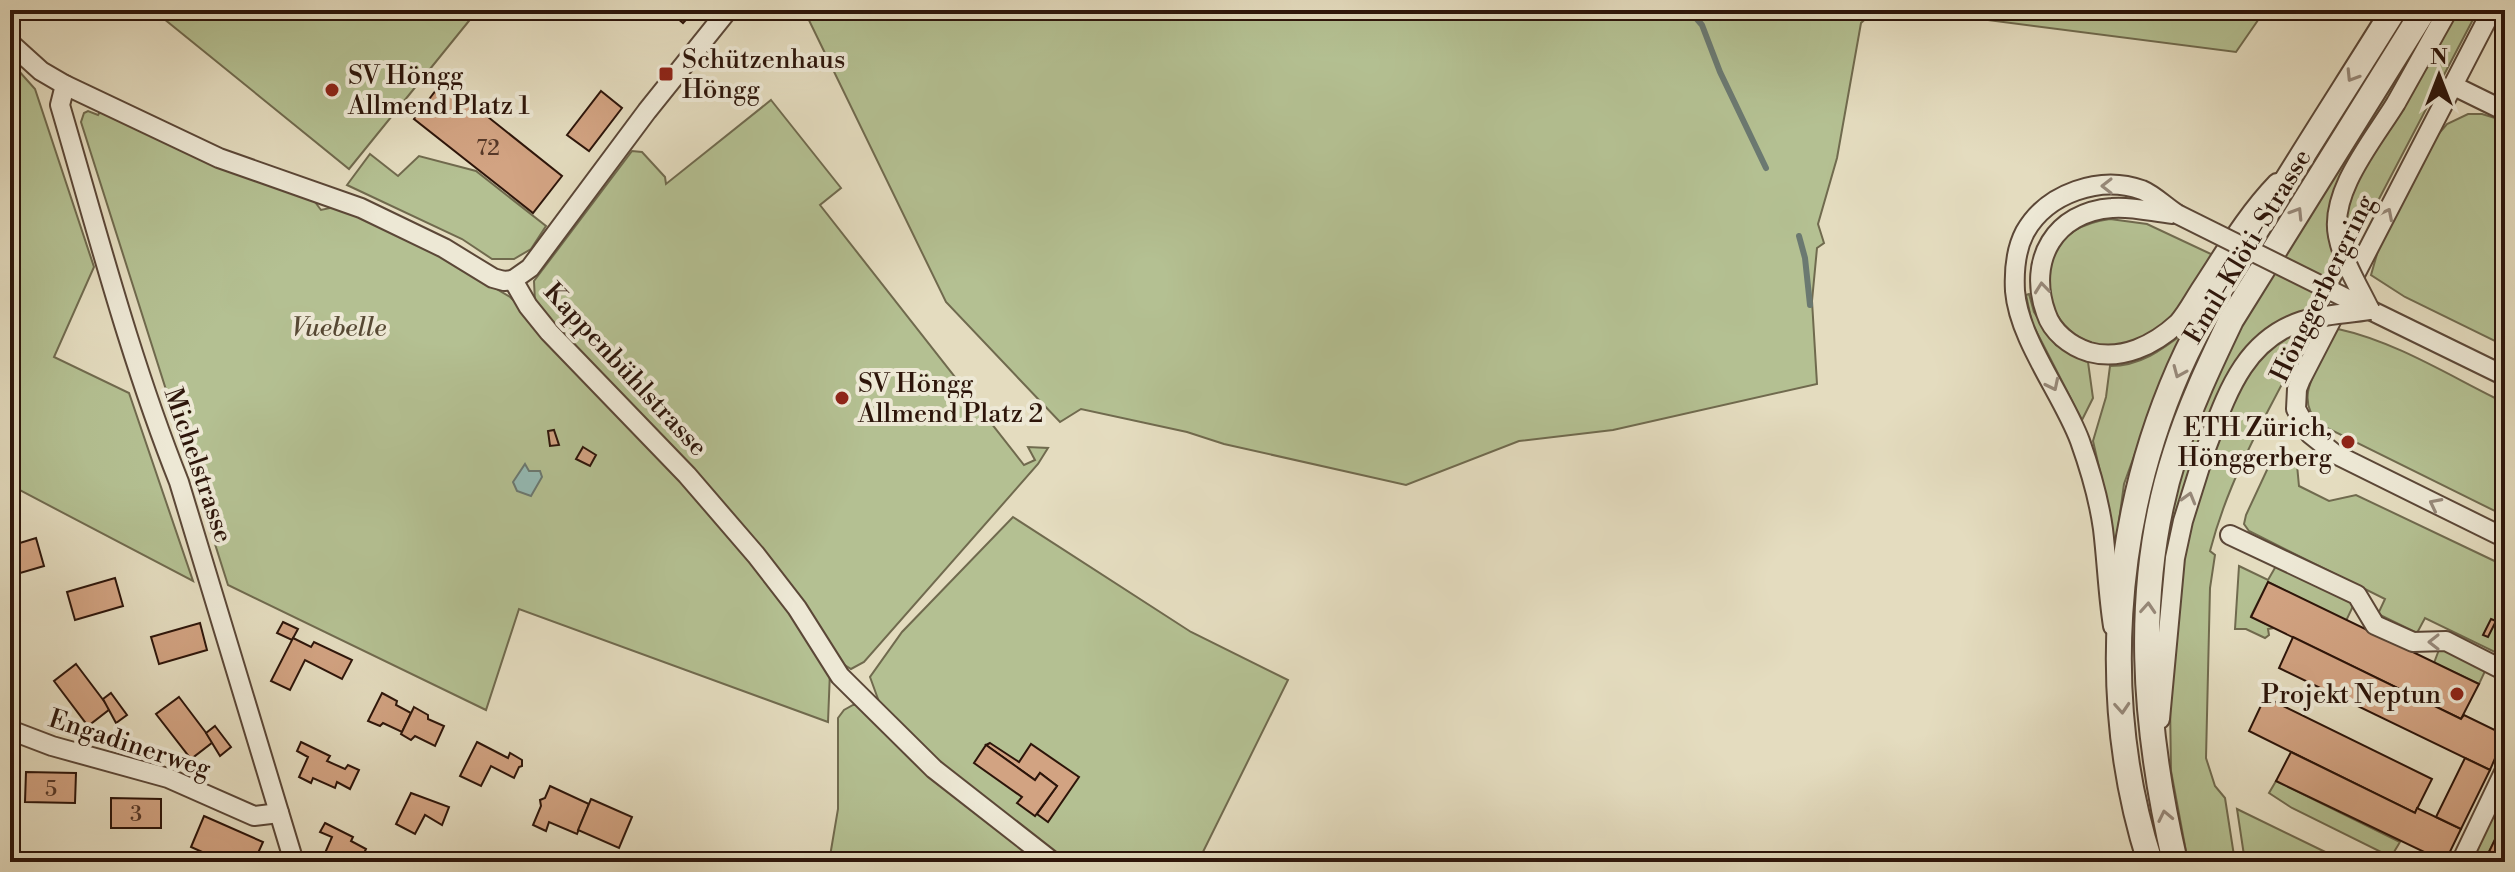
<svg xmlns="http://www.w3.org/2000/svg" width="2515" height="872" font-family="'Libre Bodoni',serif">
<rect width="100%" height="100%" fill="#e4dcbf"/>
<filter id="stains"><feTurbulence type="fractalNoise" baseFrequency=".0025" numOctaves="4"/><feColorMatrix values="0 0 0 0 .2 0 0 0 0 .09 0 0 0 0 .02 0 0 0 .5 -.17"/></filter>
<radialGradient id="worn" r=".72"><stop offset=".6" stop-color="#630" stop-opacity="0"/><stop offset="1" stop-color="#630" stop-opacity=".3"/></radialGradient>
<g fill="#b4c092" stroke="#706a4e" stroke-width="2">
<path d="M153,10H476L477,11L349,169Z"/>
<path d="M804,10H1875L1861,23L1837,158L1818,224L1824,243L1817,248L1812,301L1817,384L1613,430L1519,441L1406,485L1224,444L1187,432L1081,409L1060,422L946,302Z"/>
<path d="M1911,10H2265L2236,52Z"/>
<path d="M2436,10H2478L2260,426C2239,468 2222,505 2210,551L2215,555L2210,588L2206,758L2215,786L2225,798L2235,862H2188L2171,771L2168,568L2162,566L2173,495L2199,416L2240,327Z"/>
<path d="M10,61L35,89L94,267L54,357L129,393L193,581L10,485Z"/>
<path d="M771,100L841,188L820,205L1024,465L1035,460L1028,447L1048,448L1038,464L864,662L851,669L840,662L550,324L535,302L534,281L632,151L642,152L665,177L666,184Z"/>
<path d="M101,110L312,198L321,210L339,206L410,238L510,297L535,321L755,558L830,671L828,722L519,609L486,710L228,585L81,122L84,113L88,111L98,115Z"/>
<path d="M2468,114H2482L2505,121V346L2405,297L2371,275L2379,247L2435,138L2447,124Z"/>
<path d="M370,154L398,176L419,156L476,171L546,226L531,249L514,259H492L462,239L347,185Z"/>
<path d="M2110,219L2147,224L2215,256C2198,280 2183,308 2159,327C2063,401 1989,236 2110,219Z"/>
<path d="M2029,294L2034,312L2056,345L2088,362L2093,398L2082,420L2032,323L2026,295Z"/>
<path d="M2338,329C2393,341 2445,373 2495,398L2505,406V516L2319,424C2298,402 2310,381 2322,358C2327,348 2332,338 2338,329Z"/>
<path d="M2185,332L2146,423L2124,484L2114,558L2111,519L2093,441L2106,397L2110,366C2140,366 2162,350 2185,332Z"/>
<path d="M2273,457L2297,465L2299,486L2329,501L2356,495L2505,566V657L2425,618L2417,633L2378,614L2385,599L2249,531L2244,524L2246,515Z"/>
<path d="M1013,517L1191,632L1288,680L1198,862H1064L949,773L882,710L870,677L902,632Z"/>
<path d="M2239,566L2268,580L2276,566L2354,604L2346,621L2268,582L2251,616L2274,628L2268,629L2269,635L2265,638L2246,629H2235Z"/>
<path d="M2440,647L2486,669L2479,684L2434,663Z"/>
<path d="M853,705H863L1044,862H829L838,809V718L844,710Z"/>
<path d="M2276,781L2400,842L2391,857L2292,808L2269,793Z"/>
<path d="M2505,790V819L2484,862H2471Z"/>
<path d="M2237,809L2346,862H2245Z"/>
</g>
<path fill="#95bbb5" stroke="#6b7971" stroke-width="2" d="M525,464L529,471H540L542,477L531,496L517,491L513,482Z"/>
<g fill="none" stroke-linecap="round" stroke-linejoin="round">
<g stroke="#6b7971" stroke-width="6">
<path d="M1689,10L1702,25L1720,72L1766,168"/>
<path d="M1799,236L1805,258L1810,305"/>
</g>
</g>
<g fill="#d2a382" stroke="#2d150a" stroke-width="2">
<path d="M668,10H695L683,23Z"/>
<path d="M443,81L562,176L533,213L414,119Z"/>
<path d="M601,91L622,108L589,151L567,135Z"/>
<path d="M554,430L559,445L550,446L548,431Z"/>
<path d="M583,447L596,455L590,466L576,459Z"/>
<path d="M36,538L44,566L10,576V546Z"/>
<path d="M115,578L123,606L75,620L67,592Z"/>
<path d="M2268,582L2479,684L2461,719L2251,617Z"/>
<path d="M2491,619L2496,621L2488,637L2483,635Z"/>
<path d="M283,622L298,629L292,640L277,633Z"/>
<path d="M200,623L207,650L159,664L151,637Z"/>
<path d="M2293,637L2461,719L2464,715L2505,735L2490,770L2279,668Z"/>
<path d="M293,638L311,647L314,642L352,660L342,679L305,660L290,690L271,681Z"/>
<path d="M76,664L110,709L88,726L54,681Z"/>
<path d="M111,693L127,715L116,723L103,699Z"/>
<path d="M382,693L397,701L396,705L411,713L402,732L383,723L380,726L368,721Z"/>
<path d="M179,697L213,742L191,759L156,714Z"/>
<path d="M2265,697L2432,779L2415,813L2249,731Z"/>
<path d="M414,707L428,715V719L444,726L435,746L415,736L411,740L401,734Z"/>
<path d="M215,726L231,747L220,756L206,733Z"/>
<path d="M301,742L330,756L327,761L345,769L348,765L359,770L350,789L337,782L335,788L313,778L311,783L299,777L308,757L297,751Z"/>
<path d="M477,742L508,758L510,753L522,760V766L519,767L514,778L491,766L481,786L460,776Z"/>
<path d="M990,743L1019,762L1031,744L1079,777L1048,822L1037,814L1057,786L1040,773L1035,780L986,745Z"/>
<path d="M986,745L1035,780L1040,773L1057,786L1035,816L1017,803L1022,797L974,763Z"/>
<path d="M2291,752L2415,813L2417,808L2461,829L2445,862L2276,781Z"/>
<path d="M2465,758L2490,770L2461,829L2436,817Z"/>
<path d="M26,772L76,773L75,803L25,802Z"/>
<path d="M550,786L589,804L577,834L549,822L546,831L533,825L541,806L540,800L545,798Z"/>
<path d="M411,793L449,807L442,825L425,815L415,834L396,824Z"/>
<path d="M111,798L161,799V828H111Z"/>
<path d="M591,799L632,817L619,848L578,830Z"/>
<path d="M204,816L263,842L254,862H220V860L191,847Z"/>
<path d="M2505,819V862H2484Z"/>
<path d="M325,823L353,837L351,841L366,849L360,862H344L325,853L332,837L320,832Z"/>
<path d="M70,853L94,862H66Z"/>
</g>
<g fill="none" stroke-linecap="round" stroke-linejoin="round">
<g stroke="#5b4737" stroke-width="22">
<g id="minor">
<path d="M2492,10L2301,379L2297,389L2296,409L2310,434L2335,454L2505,538"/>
<path d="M10,43L41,71L65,85L219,158L361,208L444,248L493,278L504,281L513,280"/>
<path d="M65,85L60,105C97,231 130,359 179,482L294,862"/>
<path d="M2454,86L2505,111"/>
<path d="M2396,103L2448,10"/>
<path d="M2173,214C2153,212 2131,206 2112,208C2055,212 2027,260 2046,313C2052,332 2070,346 2089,352C2122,361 2154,345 2178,323C2187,313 2194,299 2202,287C2225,252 2247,214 2277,183"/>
<path d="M513,280L528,306L549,332L687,475L756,555L797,608L840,676L934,769L1053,862"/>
<path d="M513,280L530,268L647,111L728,10"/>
<path d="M2370,310L2505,376"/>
<path d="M2230,535L2357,595L2375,625L2413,642L2446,641L2505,671"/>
<path d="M2113,626C2108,594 2107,562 2103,529C2099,500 2090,469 2080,441C2063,395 2019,340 2015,291C2014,272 2016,249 2025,232C2047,193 2100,175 2142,190C2154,195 2166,207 2177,214"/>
<path d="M2160,719L2175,558L2183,521L2205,451"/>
<path d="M10,730L52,746L168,778L254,816L279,813"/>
<path d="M2461,862L2505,770"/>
</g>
</g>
<g stroke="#5b4737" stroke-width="28">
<g id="tertiary">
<path d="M2150,862C2099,703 2112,522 2179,369C2203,315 2234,266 2265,216C2307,147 2351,79 2394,10"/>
<path d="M2175,862C2144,728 2132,588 2175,454C2189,408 2210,364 2231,320L2424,10"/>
</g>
</g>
<use href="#minor" stroke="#ede8d5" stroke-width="18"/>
<use href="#tertiary" stroke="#ede8d5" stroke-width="24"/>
<g stroke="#5b4737" stroke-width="22" stroke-linecap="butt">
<g id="minor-bridge">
<path d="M2177,214L2370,310"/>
<path d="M2370,310C2359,287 2343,262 2338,236C2329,192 2374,139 2396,103"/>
<path d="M2205,451C2226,397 2242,341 2302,321C2323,314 2348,314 2370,310"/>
</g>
</g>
<use href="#minor-bridge" stroke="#ede8d5" stroke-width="18"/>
</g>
<defs><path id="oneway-chevron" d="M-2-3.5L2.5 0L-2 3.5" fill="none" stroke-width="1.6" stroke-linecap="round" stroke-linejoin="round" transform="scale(2)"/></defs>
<g stroke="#97897a">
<use href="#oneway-chevron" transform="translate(2352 76) rotate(122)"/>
<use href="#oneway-chevron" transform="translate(2107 186) rotate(180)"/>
<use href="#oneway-chevron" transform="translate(2297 213) rotate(-58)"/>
<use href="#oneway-chevron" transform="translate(2387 214) rotate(-63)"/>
<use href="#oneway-chevron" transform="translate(2042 288) rotate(-96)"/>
<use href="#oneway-chevron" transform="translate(2179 372) rotate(113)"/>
<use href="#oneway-chevron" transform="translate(2053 385) rotate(64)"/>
<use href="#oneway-chevron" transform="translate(2189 498) rotate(-74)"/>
<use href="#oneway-chevron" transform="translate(2435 504) rotate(-153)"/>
<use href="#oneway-chevron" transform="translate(2148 608) rotate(-86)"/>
<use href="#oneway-chevron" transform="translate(2434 642) rotate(180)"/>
<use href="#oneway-chevron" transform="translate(2122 708) rotate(86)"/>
<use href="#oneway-chevron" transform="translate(2165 816) rotate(-102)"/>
</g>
<g fill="#8f2418" stroke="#ede8d5" stroke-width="3">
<rect x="658" y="66" width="16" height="16" rx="4"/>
<circle cx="332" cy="90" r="8"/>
<circle cx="842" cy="398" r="8"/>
<circle cx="2348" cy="442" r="8"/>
<circle cx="2457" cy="694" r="8"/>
</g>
<g text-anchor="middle" stroke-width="8" stroke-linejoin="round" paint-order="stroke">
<g font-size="22" fill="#563828">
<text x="488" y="155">72</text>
<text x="51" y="796">5</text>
<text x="136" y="821">3</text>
</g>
<g font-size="26" fill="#2d150a" stroke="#ede8d5" text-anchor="start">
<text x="682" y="68">Schützenhaus<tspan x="682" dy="30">Höngg</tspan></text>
<text x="348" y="84">SV Höngg<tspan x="348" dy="30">Allmend Platz 1</tspan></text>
<text x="858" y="392">SV Höngg<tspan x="858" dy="30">Allmend Platz 2</tspan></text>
<text x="2332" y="436" text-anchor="end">ETH Zürich,<tspan x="2332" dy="30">Hönggerberg</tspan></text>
<text x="2441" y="703" text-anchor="end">Projekt Neptun</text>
</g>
<g font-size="26" fill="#2d150a" stroke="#ede8d5">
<text transform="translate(2247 246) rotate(-59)" y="9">Emil-Klöti-Strasse</text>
<text transform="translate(2322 288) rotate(-64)" y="9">Hönggerbergring</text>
<text transform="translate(626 369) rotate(47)" y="9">Kappenbühlstrasse</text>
<text transform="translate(199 465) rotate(71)" y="9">Michelstrasse</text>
<text transform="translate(130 743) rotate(18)" y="9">Engadinerweg</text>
</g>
<g font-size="26" font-style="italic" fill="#564833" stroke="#ede8d5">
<text x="339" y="336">Vuebelle</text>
</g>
</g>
<rect width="2515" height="872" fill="none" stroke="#e4dcbf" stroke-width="40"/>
<rect x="12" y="12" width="2491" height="848" fill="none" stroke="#2d150a" stroke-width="4"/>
<rect x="20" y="20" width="2475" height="832" fill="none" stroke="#2d150a" stroke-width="2"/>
<g transform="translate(2439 76)" stroke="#ede8d5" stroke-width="6" paint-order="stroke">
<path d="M0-6L14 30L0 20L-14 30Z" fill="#2d150a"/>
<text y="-12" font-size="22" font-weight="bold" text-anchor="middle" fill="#2d150a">N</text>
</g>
<rect width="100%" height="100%" filter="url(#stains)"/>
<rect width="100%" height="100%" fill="url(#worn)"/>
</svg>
